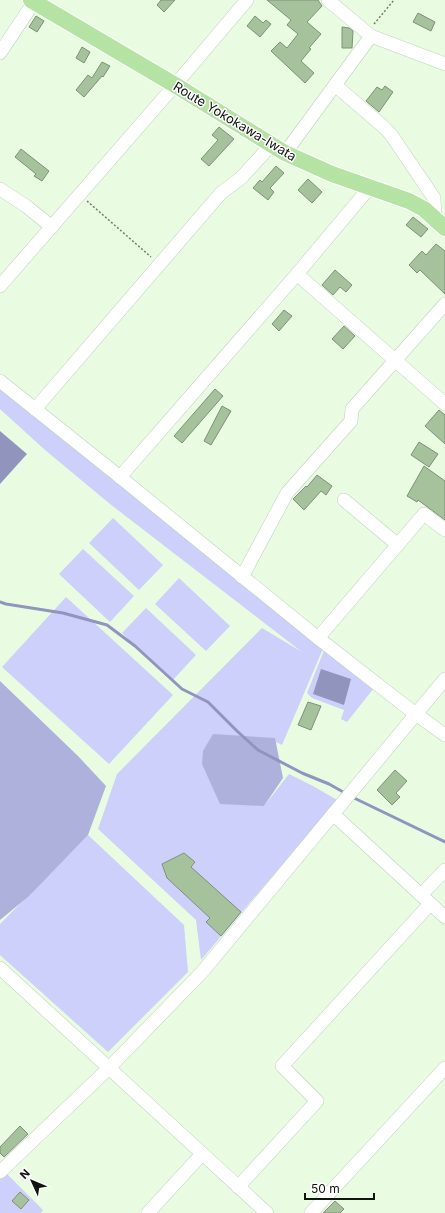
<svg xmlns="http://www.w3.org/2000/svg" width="445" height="1213" font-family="Inter,sans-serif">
<rect width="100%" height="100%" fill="#e9fce2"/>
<g fill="#ccd0fa">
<path d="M0,384L325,644L282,745L268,738L264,806L289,774L313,786L337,800L201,960L196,920L98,829L117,774L262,628L302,652L110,504L45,450L0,409Z"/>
<path d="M113,518L163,565L139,590L89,543Z"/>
<path d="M83,549L134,596L110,622L59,574Z"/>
<path d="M179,578L230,626L206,651L155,604Z"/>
<path d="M66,597L173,695L109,764L2,667Z"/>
<path d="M146,608L196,655L172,681L122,633Z"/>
<path d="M325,648L374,688L347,722L341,719L344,710L312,698L307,693Z"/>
<path d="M88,835L184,925L188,972L108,1052L0,955V924Z"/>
<path d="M6,1173L43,1210L41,1213H0V1178Z"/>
</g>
<g fill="#adb1db">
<path d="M0,681L78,756L106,786L88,835L29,896L0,920Z"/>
<path d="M213,734L275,738L283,778L264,806L220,804L202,764L203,751Z"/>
</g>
<g fill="#9195be">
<path d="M0,431L27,454L0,484Z"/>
<path d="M321,669L351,679L344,705L313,694Z"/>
</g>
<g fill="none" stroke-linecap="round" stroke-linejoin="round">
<g stroke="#9195be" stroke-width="3">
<path d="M0,602L6,604L63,613L107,625L135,646L182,689L208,702L237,731L258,750L302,773L329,784L345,793"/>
<path d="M352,797L445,842"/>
</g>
</g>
<g fill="#a6c29d" stroke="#7f9079">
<path d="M161,0H175L164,12L157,5Z"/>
<path d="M267,0H318L322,6L307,22L321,34L309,48L311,49L301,61L314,73L305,83L271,51L280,42L287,48L298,34L287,25L291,20Z"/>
<path d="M418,13L435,22L431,31L413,22Z"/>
<path d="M36,16L44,21L37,32L29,27Z"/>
<path d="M255,16L263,23L266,20L271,24L260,37L247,26Z"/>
<path d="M342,27L349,28L353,31L352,48H342Z"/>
<path d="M82,47L90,52L84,63L76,58Z"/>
<path d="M102,62L110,66L103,77L102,76L84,97L76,90L88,75L92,78Z"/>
<path d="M385,86L393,92L379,112L366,101L377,87L382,90Z"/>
<path d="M219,127L234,139L209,166L201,159L218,140L212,135Z"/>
<path d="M21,149L49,171L42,181L34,176L36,174L15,157Z"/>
<path d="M276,166L284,173L270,188L274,192L268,200L253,188L260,180L262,182Z"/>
<path d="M308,179L322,192L312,203L298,190Z"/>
<path d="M413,217L428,229L421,237L406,225Z"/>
<path d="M436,244L445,251V294L420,270L417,273L409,265L422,251L426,255Z"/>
<path d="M335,270L352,285L346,292L340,287L333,295L322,285Z"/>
<path d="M284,310L292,316L279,331L272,324Z"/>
<path d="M344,326L355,336L343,349L332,339Z"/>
<path d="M215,389L223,396L182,443L174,436Z"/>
<path d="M222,406L231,411L211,445L204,441Z"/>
<path d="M439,410L445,415V444L425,426Z"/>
<path d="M419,442L438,454L429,467L411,455Z"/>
<path d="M424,466L445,481V520L418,500L417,502L407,496Z"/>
<path d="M317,475L332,486L326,495L321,491L304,510L293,499L306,486L307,487Z"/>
<path d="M308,702L321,706L311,730L298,725Z"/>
<path d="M395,770L407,781L396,793L400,797L392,805L377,790Z"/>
<path d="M184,853L195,862L191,867L241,912L221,936L206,922L210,918L167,878L162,864Z"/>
<path d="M20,1126L28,1134L4,1157L0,1153V1147Z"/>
<path d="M20,1192L29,1200L21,1209L12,1201Z"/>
<path d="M335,1201L344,1209L340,1213H323Z"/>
</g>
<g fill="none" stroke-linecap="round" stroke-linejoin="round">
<g stroke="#bed1b8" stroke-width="14">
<g id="minor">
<path d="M328,0L371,36L445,64"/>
<path d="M0,53L34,2"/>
<path d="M335,85L385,128L392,136L434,198L435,219"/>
<path d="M285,153L371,36"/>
<path d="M0,189L26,206L52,227"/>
<path d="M297,274L445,404"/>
<path d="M0,286L175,85L247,0"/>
<path d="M0,381L120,477L318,638L413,712L445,735"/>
<path d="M35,409L221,193L241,178L272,144"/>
<path d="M120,477L297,274L370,187"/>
<path d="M344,500L398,545"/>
<path d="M242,577L287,493L351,421L352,409L445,304"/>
<path d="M318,638L424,514L445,530"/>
<path d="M333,814L445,917"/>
<path d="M421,895L445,870"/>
<path d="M0,968L267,1213"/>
<path d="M0,1172L109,1068L203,971L445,679"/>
<path d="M238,1187L317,1101L282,1066L430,904"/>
<path d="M148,1213L202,1154"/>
<path d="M311,1213L445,1068"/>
</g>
</g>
<g stroke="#fff" stroke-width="18">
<path id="major" d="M31,0L175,85L285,153L332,174L409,201L424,209L445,228"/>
</g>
<g stroke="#727e6d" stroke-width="1.5" stroke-dasharray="2 2" stroke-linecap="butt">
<path d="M374,24L394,0"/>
<path d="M87,201L151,257"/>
</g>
<use href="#minor" stroke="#fff" stroke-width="13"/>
<use href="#major" stroke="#b5e3a4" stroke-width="16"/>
</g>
<g text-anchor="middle" stroke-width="3" stroke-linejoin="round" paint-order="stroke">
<g font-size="13" fill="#0f160d" stroke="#fff">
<text transform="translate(235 121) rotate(31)" y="5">Route Yokokawa-Iwata</text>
</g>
</g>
<g transform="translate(32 1181) rotate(314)" stroke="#ffffff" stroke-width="3" paint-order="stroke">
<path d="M0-3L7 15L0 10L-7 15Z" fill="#0f160d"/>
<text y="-6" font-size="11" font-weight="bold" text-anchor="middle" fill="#0f160d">N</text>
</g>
<path d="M305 1193v6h69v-6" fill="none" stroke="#0f160d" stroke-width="2"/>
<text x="311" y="1193" font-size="12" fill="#0f160d" stroke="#ffffff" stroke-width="3" paint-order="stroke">50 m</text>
</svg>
